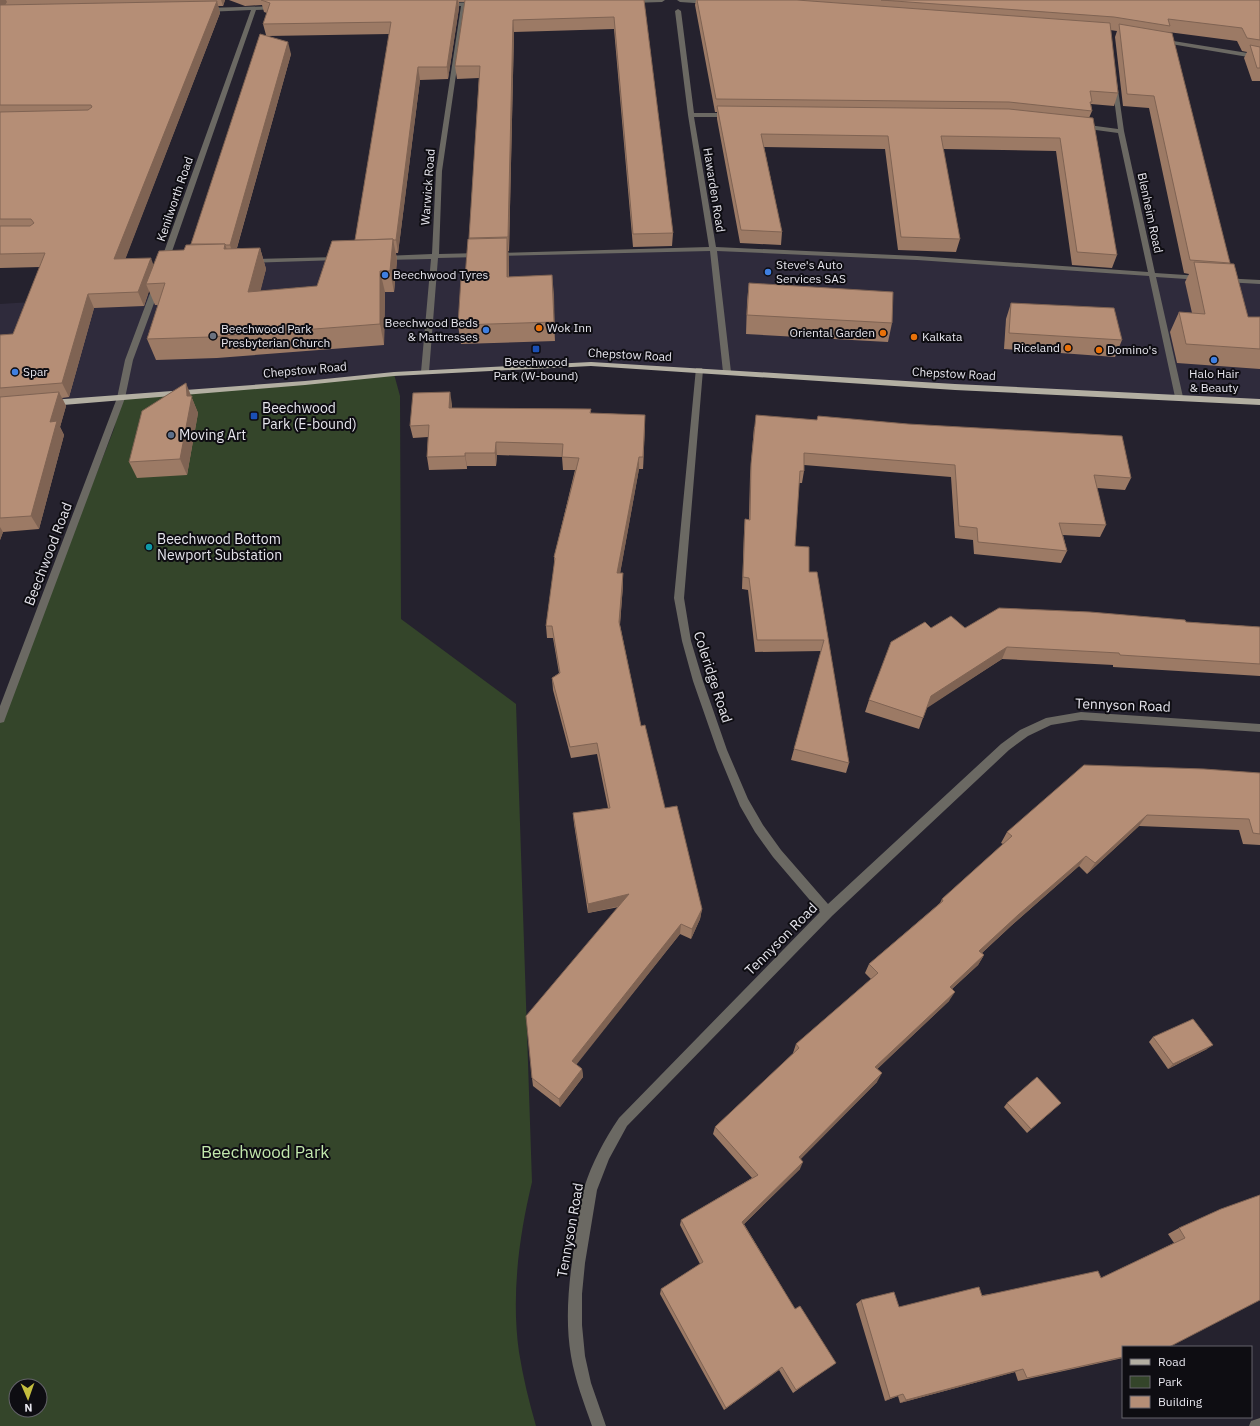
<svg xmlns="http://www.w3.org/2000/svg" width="1260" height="1426" font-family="'IBM Plex Sans',sans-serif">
<rect width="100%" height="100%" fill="#25222e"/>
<path fill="#2f2b3c" d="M713,249L917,258L1260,282V402L591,364L425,372L0,407V304L154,294L164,263Z"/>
<path fill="#34452a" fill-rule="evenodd" d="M394,374L400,396L401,619L516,704L532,1182C519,1236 511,1296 519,1352C523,1377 529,1402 536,1426H0V719L114,429L121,398ZM16,1386H40V1410H16Z"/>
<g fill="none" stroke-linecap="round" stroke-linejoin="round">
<g fill="#6b6963" fill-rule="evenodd">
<path d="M630,0H665L662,2L632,3Z"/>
<path d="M677,0H703L712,2L709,4L680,2Z"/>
<path d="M478,2L481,4L480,5L466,6L442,171L439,254L480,253L484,255L480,257L438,258L429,372L425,374L421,372L431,259L384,260L380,258L384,256L432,254L436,171L461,6L446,7L443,5L446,3Z"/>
<path d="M276,6L278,7V9L256,10L168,263L162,264L160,263L251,10L206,12L203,10L206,8Z"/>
<path d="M678,9L681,11L694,113H730L733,115L730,117H694L716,247L917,256L1148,272L1118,133L1081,128L1078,126L1081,124L1118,129L1112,83L1117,82L1124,131L1155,273L1201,276L1205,278L1201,280L1156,277L1183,397L1182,399H1176L1175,397L1149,276L917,260L717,251L731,372L727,374L723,372L710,251L494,256L492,255L496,253L709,247L688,115L675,11Z"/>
<path d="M1161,39L1260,55V59L1159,42V40Z"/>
<path d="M338,257L340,258V260L250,263L246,261L250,259Z"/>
<path d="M1222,278L1260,280V284L1225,282L1221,280Z"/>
<path d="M153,285L160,287L133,360L125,398L5,719L4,722L0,723V706L117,398L125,360Z"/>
<path d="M696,368H702L703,370L684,598L691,641L703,681L727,750L748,799L763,825L781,850L828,904L1001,744L1020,730L1046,718L1081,712L1260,724V732L1081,720L1051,725L1028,736L1009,750L832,916L627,1126L609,1159L597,1190L585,1263L582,1294V1325L585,1356L591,1383L606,1426H592C584,1403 575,1380 571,1356C564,1315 570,1274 576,1233C579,1218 579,1202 584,1188C592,1163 604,1140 619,1118L820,912L773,857L755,832L740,806L717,750L693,681L682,641L674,598Z"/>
<path d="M1260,1418V1426H1249L1251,1421Z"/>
</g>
<path fill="#b3afa2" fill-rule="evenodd" d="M591,362L955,384L1260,399V405L955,390L591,366L394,376L305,385L51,406L47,403L51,400L305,381L394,372Z"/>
</g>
<g fill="#9c7a65" fill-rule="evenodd">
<path d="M0,0H225L223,6H218L220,13L125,259L154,265L184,250L191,244L266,35L263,24L267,13L264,12L262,5L245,6L229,0H644L673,233L672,246L633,247L614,29L514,32L509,251H508L509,258V277L552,275L555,341L461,344L458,325L465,278L469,239L479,78L457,79L455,66L465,2H459V8L448,79L420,80L398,253H396L397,260L394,292H385L384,345L217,358L156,360L147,339L158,305H155L149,291L144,306L94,308L69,397L62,398L66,406L60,427L64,435L39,529L3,532L0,540V335L13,334L40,267L0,268ZM389,34L355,240L317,286L260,291L266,269L260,248H237L291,54L268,36Z"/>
<path d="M696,0H1260V81H1252L1244,58L1247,52L1242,51L1237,41L1168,32L1230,263L1229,264L1248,317H1260V369L1177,363L1170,332L1179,312L1192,313L1185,282L1189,274L1184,273L1149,108L1123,106L1115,37L1117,31L1110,30L1118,93L1114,106L1091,104L1092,111L1089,118L1117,255L1112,268L1072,265L1056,151L943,149L960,239L956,252L898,250L885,149L764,147L782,232L781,245L740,243L717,119V112H715L695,5Z"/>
<path d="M749,283L892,323L888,342L746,334L747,302Z"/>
<path d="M1011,303L1122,340L1115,357L1004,349L1006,319Z"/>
<path d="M191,396L198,413L187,475L137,478L129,462Z"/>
<path d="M452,404V408L591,409V413L645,415L643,469H639L620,573L623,585L620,625L641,726L665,808L702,909L700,919L691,939L680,934L576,1064L582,1069L583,1077L560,1107L533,1086L532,1078L619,907L588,913L574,824L573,813L608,808L597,754L571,758L553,690L552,678L559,673L553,638H547L546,626L554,566V557L575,470H563L562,457L497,455L496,466H467V469L429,470L427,457L428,437L413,438L410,426Z"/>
<path d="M818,416L1131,478L1125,490L1097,488L1106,525L1100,537L1063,535L1067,551L1061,563L974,554L973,540L955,538L951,477L804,465V471L802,483H799L795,546L809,572H817L849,763L846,773L791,760L794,749L821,651L755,652L748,590L742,589L744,532L745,519L749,520L750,476L754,427L817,420Z"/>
<path d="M1186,622L1260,627V676L1113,667V665L1002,659L927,707L919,729L865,712L869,700L931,628H965Z"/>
<path d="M1260,773V845L1243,844L1239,830L1139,826L1087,874L1079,866L1012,925L982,953L984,955L978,965L952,989L949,1001L877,1069V1082L800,1159V1169L744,1224L795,1309L831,1366L793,1393L779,1370L724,1410L660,1294L661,1289L700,1264L680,1225L681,1220L752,1178L713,1134L715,1127L794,1053H793L796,1044L871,979L865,973L869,964L940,903L942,899L1003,844L1001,843L1007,832Z"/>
<path d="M1153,1037L1207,1049L1168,1069L1149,1042Z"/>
<path d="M1007,1103H1061L1027,1133L1004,1107Z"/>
<path d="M1221,1209L1123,1347V1358L1018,1381L1015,1372L900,1403L898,1396L885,1401L856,1304L861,1300L899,1307L1101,1278L1174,1243L1168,1234L1179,1228Z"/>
</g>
<g fill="#7f6353">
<path d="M0,0H6L7,2L1,12H0Z"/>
<path d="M221,0H225L223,6Z"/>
<path d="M457,0H458L459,8L448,79L447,67Z"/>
<path d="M217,1L220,13L120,273L114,259Z"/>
<path d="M513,20L514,32L509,251L508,237Z"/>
<path d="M288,42L291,54L234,258L230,245Z"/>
<path d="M418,67L420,80L398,253L396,240Z"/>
<path d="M507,238L509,258L508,296L507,277Z"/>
<path d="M393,239L397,260L394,292L390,271Z"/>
<path d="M225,244L232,265L224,249Z"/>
<path d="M260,248L266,269L255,313L248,292Z"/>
<path d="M151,258L156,272L146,284L149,291L144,306L138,292Z"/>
<path d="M380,271L385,292L384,345L380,324Z"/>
<path d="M552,275L554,294L555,341L554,322Z"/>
<path d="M88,294L94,308L69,397L62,383Z"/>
<path d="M186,383L198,413L187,475L180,459L187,396Z"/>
<path d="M59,392L66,406L60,427L64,435L39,529L31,516L50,422Z"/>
<path d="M450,392L452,404L451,421L449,408Z"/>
<path d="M645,415V428L643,469V457Z"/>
<path d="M496,442L497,455L496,466L495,453Z"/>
<path d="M465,453L467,466V469L465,456Z"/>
<path d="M639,457V469L618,585L617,573Z"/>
<path d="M0,527L3,532L0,540Z"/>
<path d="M623,573V585L619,634V622Z"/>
<path d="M1007,647L1002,659L927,708L931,696Z"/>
<path d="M1147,815L1139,826L1087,874L1095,863Z"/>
<path d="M1086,856L1079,866L1012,925L974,960L979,951L1018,915Z"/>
<path d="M629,894V904L588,913V904Z"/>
<path d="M702,909L700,919L691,939L692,929Z"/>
<path d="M681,924L680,934L573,1069L572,1061Z"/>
<path d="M984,955L978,965L944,996L950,987Z"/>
<path d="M955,992L949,1001L871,1075L875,1067Z"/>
<path d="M1213,1045L1207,1049L1168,1069L1173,1064Z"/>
<path d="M582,1069L583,1077L560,1107L559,1099Z"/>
<path d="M882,1073L877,1082L796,1164L799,1157Z"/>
<path d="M803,1162L800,1169L740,1228L742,1222Z"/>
<path d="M782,1367L779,1370L724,1410L726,1408Z"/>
<path d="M1023,1369L1015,1372L900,1403L906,1400Z"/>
<path d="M903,1394L898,1396L885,1401L890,1398Z"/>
</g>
<g fill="#b58e76" stroke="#7f6353">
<path d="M261,0H457L447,67H418L396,240H393V239L355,240L391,22L263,24L270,3Z"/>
<path d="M465,0H644L673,233L633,234L614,17L513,20L508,237L469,238L480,66H455Z"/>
<path d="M697,0H797L1110,23L1118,93L1090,91L1092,102H1090L1092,111L1009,102L716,99Z"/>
<path d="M881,0H1260V40L1247,38L1242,28L1168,19L1170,26L1114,17Z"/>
<path d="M217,1L114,259L151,258L138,292L88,294L62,383L0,388V335L13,334L45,253L0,254V226H30L34,223L31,219H0V112L88,110L92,107L91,105H0V5Z"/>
<path d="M1119,24L1172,33L1230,263L1190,260L1154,96L1127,94Z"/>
<path d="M260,34L288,42L230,245H226L225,244H191Z"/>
<path d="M1250,45L1260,47V68H1257Z"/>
<path d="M717,106L1009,109L1093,118L1117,255L1077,252L1060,138L941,136L960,239L901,237L888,136L761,134L782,232L741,230Z"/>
<path d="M507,238V277L552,275L554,322L458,325L461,278H465L468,239Z"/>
<path d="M393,239L390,271H380V324L210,337L147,339L165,283L146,284L159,251L184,250L186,245L225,244L224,249L260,248L248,292L317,286L332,241Z"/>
<path d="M1194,262L1234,264L1248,317H1260V349L1186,344L1179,312L1205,314Z"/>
<path d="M749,283L893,292L892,323L747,315Z"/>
<path d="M1011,303L1114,308L1122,340L1009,333Z"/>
<path d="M186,383L187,396H192L180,459L129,462L142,411Z"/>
<path d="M59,392L50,422L57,421L31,516L0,518V397Z"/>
<path d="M450,392L449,408L591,409L590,413L645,415L643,457H639L617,573H623L619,622L641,726L645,725L665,808L677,806L702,909L692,929L681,924L572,1061L582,1069L559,1099L532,1078L526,1016L629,894L588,904L573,813L610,808L597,743L570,747L552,678L560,673L552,626H546L555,558L554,557L579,458L562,457L563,444L496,442L495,453H465V456L427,457L429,425L410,426L413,393Z"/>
<path d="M756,415L817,420L818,416L908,424L1122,436L1131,478L1094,475L1106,525L1059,523L1067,551L978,542L977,528L959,526L955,465L804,453V471H800L795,546L809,547V572H817L849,763L794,749L824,640H757L749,578L743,577L745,519L750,520L751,464Z"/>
<path d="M999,608L1090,612L1185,620L1186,622L1260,627V664L1120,655L1119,653L1007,647L931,696L923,718L869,700L891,642L925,622L931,628L951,616L965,628Z"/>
<path d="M1084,765L1204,769L1260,773V834L1253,833L1249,819L1147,815L1095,863L1086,856L1018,915L979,951L984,955L950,987L955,992L875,1067L882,1073L799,1157L803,1162L742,1222L795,1309L800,1306L836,1363L796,1390L782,1367L726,1408L661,1289L703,1262L681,1220L758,1175L715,1127L799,1048L796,1044L878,973L869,964L943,901L942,899L1012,836L1007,832Z"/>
<path d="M1193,1019L1213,1045L1173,1064L1153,1037Z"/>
<path d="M1037,1077L1061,1103L1031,1129L1007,1103Z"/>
<path d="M1260,1195V1300L1169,1347H1123V1357L1027,1378L1023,1369L906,1400L903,1394L890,1398L861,1300L894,1292L899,1307L979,1287L982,1296L1098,1271L1101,1278L1185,1238L1179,1228L1221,1209Z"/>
</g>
<g fill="#3f7fe0" stroke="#0e0d12" stroke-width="1.5">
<circle cx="768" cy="272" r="4"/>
<circle cx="385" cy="275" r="4"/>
<circle cx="486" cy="330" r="4"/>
<circle cx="1214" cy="360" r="4"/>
<circle cx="15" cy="372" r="4"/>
</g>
<g fill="#e8710a" stroke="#0e0d12" stroke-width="1.5">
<circle cx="539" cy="328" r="4"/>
<circle cx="883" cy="333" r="4"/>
<circle cx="914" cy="337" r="4"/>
<circle cx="1068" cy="348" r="4"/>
<circle cx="1099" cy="350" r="4"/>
</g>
<circle fill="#6b7280" stroke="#0e0d12" stroke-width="1.5" cx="213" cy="336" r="4"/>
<g fill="#1a4fb4" stroke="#0e0d12" stroke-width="1.5">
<rect x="532" y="345" width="8" height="8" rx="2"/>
<rect x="250" y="412" width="8" height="8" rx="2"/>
</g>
<circle fill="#5c6f8a" stroke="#0e0d12" stroke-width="1.5" cx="171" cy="435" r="4"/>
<circle fill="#0f9aa8" stroke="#0e0d12" stroke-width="1.5" cx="149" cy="547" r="4"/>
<g text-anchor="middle" stroke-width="4" stroke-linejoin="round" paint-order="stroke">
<g font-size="12" fill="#e6e5ed" stroke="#0e0d12">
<text transform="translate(428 187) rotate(-86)" y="4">Warwick Road</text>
<text transform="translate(714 190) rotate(81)" y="4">Hawarden Road</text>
<text transform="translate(175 199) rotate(-71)" y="4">Kenilworth Road</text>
<text transform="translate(1150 213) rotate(78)" y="4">Blenheim Road</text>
<text transform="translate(630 355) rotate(3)" y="4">Chepstow Road</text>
<text transform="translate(305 370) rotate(-5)" y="4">Chepstow Road</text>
<text transform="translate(954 374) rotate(3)" y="4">Chepstow Road</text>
</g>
<g font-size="12" fill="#e6e5ed" stroke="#0e0d12" text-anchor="start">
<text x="776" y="269">Steve's Auto<tspan x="776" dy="14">Services SAS</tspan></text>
<text x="393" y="279">Beechwood Tyres</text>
<text x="478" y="327" text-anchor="end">Beechwood Beds<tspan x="478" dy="14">&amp; Mattresses</tspan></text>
<text x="547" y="332">Wok Inn</text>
<text x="221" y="333">Beechwood Park<tspan x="221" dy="14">Presbyterian Church</tspan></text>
<text x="875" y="337" text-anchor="end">Oriental Garden</text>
<text x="922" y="341">Kalkata</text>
<text x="1060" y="352" text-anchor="end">Riceland</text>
<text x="1107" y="354">Domino's</text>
<text x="536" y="366" text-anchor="middle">Beechwood<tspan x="536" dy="14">Park (W-bound)</tspan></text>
<text x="23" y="376">Spar</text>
<text x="1214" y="378" text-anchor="middle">Halo Hair<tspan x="1214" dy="14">&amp; Beauty</tspan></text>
</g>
<g font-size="14" fill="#e6e5ed" stroke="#0e0d12" text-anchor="start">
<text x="262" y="413">Beechwood<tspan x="262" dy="16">Park (E-bound)</tspan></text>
<text x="179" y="440">Moving Art</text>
<text x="157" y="544">Beechwood Bottom<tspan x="157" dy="16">Newport Substation</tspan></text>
</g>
<g font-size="14" fill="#e6e5ed" stroke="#0e0d12">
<text transform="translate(48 554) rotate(-69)" y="5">Beechwood Road</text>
<text transform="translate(713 677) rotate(72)" y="5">Coleridge Road</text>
<text transform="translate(1123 705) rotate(2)" y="5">Tennyson Road</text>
<text transform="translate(781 939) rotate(-45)" y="5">Tennyson Road</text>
<text transform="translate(570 1230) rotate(-80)" y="5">Tennyson Road</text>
</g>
<g font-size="17" fill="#c2e8ad" stroke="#0e0d12">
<text x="265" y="1158">Beechwood Park</text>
</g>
</g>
<rect x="1122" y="1346" width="130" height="72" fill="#0e0d12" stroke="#64636a"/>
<rect x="1130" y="1359" width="20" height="6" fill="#b3afa2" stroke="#64636a"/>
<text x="1158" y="1366" font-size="12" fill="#e6e5ed">Road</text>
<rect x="1130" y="1376" width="20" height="12" fill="#34452a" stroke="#64636a"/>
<text x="1158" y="1386" font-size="12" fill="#e6e5ed">Park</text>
<rect x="1130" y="1396" width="20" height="12" fill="#b58e76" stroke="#64636a"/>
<text x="1158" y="1406" font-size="12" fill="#e6e5ed">Building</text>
<g transform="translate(28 1398) rotate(178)"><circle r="19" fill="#0e0d12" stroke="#64636a"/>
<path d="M0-3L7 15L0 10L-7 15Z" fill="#c4bd3e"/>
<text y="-6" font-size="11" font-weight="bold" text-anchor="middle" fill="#e6e5ed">N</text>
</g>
</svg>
